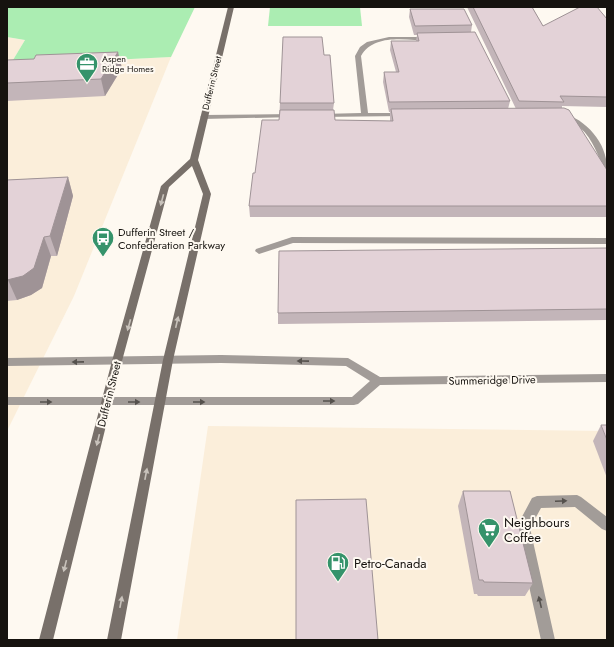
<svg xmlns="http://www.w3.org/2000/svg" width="614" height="647" font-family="Jost,sans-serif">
<rect width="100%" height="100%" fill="#fef9f1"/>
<g fill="#fbeeda">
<path d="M7,37L25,40L10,65L171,57L74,296L7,431Z"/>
<path d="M208,426L607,431V640H177Z"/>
</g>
<g fill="#abedb2">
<path d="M7,7H195L171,57L10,65L25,40L7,37Z"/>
<path d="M270,7H360L362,26H268Z"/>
</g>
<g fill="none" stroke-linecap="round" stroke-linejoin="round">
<path fill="#a29c98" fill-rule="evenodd" d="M577,495L581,497L607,517V531L602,529L575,507L541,508L530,528L555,640H541L516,528L532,498L537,496Z"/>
<g fill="#a29c98" fill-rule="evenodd">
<path d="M389,37H429L432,39L429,41C407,40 374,33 361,56L368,113H403L406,115L405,116L319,117L318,116L321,114L361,113L355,56L360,47L367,42Z"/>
<path d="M562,113C586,119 607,143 607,168L603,166C596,151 590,133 575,124C570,120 563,119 559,115Z"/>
<path d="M293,114L296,116L295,117L203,119L200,117L203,115Z"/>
<path d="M292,237L607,238V244L293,243L259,254L255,251L256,249Z"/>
</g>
<path fill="#a29c98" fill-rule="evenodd" d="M221,355L348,358L380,377L607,374V382L380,385L358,404L354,405H7V397H352L370,381L346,366L221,363L7,366V358Z"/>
<path fill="#78706a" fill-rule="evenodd" d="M228,7H234L198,160L211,194L173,360L121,640H107L163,360L203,194L192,166L169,187L122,361L53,640H39L112,361L161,186L190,159Z"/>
</g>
<g fill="#c3b5b9">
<path d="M467,7H532L543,26L607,19V107L562,106V108L607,170V217H250L249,206L255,173L279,120L280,103L324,55L334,103L333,110L335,120L390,121V112H389L383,82L384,72H396L390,50L391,41H416L417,35H414L409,17L410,9L472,25L471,32L510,101L508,109H516Z"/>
<path d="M7,60L122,68L105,96L7,101Z"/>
<path d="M68,177L73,196L57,256H51L42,288L31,295L17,300L7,301V180Z"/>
<path d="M607,248V320L278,324V313Z"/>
<path d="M601,425L607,440V478L593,441Z"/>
<path d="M463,491L533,583L525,596H478L477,594H474L458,506Z"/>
</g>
<g fill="#9f9396">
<path d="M118,52L122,68L105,96L101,79Z"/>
<path d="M68,177L73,196L57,256L50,236Z"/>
<path d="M44,237L51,256L42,288L31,295L17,300L8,280Z"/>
</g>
<g fill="#e3d2d7" stroke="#9f9396">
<path d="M473,7H532L543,26L580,7H597L607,19V97L560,96L564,102L519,101Z"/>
<path d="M410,9H464L472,25L415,26Z"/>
<path d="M475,32L510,101L389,102L384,72H399L391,41H419L417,33Z"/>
<path d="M283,37H322L324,55H330L334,103H280Z"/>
<path d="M118,52L101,79L7,83V60L34,59L36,55Z"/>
<path d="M564,108L569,110L607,170V206H249L253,173H255L262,120H279L280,110H334L335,120L393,121L391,109Z"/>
<path d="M68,177L50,236L44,237L34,268L23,276L7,280V180Z"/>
<path d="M607,248V309L278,313L279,251Z"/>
<path d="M601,425H607V440Z"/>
<path d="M463,491H510L533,583L484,582L483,580H479Z"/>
<path d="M366,499L378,640H296V500Z"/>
</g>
<defs><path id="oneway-solid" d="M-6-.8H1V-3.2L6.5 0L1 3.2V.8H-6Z"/></defs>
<g fill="#c8c2bb">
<use href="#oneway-solid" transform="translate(162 200) rotate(105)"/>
<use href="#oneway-solid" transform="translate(177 322) rotate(-77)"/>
<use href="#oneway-solid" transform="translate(129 325) rotate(105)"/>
<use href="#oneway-solid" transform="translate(98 440) rotate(104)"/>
<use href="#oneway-solid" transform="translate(146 474) rotate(-79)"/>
<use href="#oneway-solid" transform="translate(65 566) rotate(104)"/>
<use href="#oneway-solid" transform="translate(121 602) rotate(-79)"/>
</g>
<g fill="#55514d">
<use href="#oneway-solid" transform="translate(303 361) rotate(-179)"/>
<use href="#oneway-solid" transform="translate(78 362) rotate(179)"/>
<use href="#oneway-solid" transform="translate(329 401)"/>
<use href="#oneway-solid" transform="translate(46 402)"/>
<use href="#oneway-solid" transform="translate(134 402)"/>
<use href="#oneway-solid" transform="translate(199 402)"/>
<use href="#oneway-solid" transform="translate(561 501) rotate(-2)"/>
<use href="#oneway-solid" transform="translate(540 602) rotate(-103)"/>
</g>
<defs>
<g id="office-pin" transform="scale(1.15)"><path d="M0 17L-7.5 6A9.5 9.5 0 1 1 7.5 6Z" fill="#35936b" stroke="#fef9f1"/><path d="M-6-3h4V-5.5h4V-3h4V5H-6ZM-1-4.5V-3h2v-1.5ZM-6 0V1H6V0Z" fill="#fff"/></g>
<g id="bus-pin" transform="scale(1.15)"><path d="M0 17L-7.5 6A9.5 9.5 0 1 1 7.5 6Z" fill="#35936b" stroke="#fef9f1"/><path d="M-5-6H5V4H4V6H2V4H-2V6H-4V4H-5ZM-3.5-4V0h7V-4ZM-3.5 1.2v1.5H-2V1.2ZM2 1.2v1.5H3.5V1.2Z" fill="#fff"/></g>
<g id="supermarket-pin" transform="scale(1.15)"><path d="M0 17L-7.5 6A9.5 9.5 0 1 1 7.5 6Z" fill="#35936b" stroke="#fef9f1"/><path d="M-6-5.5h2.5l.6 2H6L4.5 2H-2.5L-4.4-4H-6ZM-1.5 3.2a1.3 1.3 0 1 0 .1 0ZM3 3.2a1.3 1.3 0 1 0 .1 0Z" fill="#fff"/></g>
<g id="fuel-pin" transform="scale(1.15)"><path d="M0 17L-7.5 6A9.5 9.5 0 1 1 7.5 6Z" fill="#35936b" stroke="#fef9f1"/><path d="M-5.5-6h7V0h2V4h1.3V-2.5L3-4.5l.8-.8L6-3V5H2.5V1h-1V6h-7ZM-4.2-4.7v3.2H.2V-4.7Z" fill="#fff"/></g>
</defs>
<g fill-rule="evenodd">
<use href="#office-pin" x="87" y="64"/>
<use href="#bus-pin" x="103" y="238"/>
<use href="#supermarket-pin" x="489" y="529"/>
<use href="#fuel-pin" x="338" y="563"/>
</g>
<g text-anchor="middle" stroke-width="4" stroke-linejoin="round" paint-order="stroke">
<g font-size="9" fill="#16130f" stroke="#fef9f1" text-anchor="start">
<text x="102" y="62">Aspen<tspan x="102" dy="10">Ridge Homes</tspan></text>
</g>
<g font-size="9" fill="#16130f" stroke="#fef9f1">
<text transform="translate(212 83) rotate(-76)" y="3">Dufferin Street</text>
</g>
<g font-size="11" fill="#16130f" stroke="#fef9f1" text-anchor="start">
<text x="118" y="236">Dufferin Street /<tspan x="118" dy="13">Confederation Parkway</tspan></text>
</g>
<g font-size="11" fill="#16130f" stroke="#fef9f1">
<text transform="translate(492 380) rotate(-1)" y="4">Summeridge Drive</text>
<text transform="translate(109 394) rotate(-76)" y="4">Dufferin Street</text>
</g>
<g font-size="13" fill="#16130f" stroke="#fef9f1" text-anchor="start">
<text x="504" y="527">Neighbours<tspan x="504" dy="15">Coffee</tspan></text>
<text x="354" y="568">Petro-Canada</text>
</g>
</g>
<rect width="614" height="647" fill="none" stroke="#16130f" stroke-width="16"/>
</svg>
